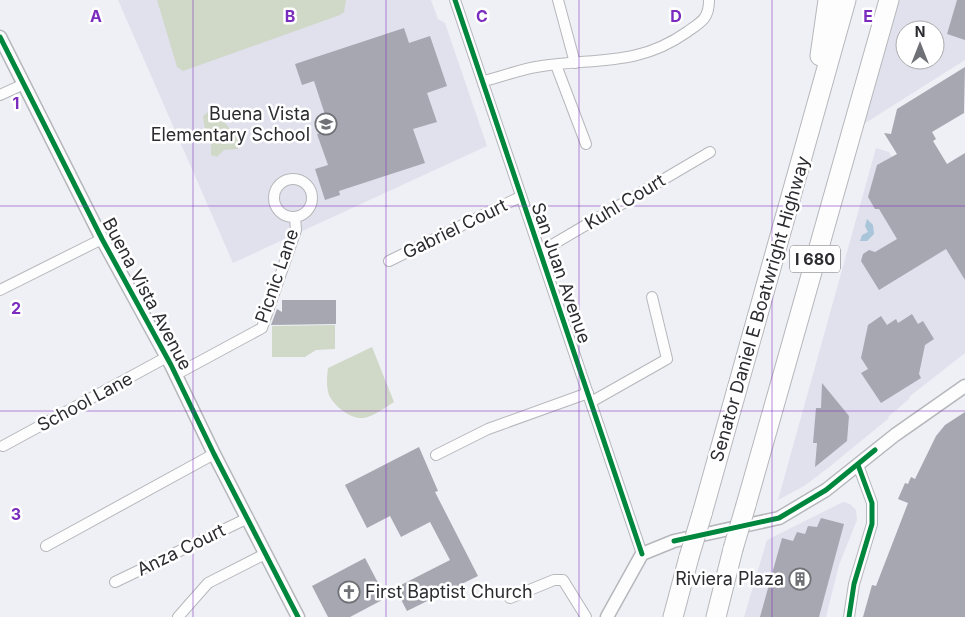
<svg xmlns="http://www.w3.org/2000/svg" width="965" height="617" font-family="Inter,sans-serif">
<rect width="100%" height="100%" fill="#eff0f6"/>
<g fill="#e0e1ed" fill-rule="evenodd">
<path d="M118,0H431L438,19L445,23L487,146L233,263Z"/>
<path d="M892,0H965V60L851,132ZM905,30H935V60H905Z"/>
<path d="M876,148L889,152L925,213L965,189V353L910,396L909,399L888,417L889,418L828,468L804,486L778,500Z"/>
<path d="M843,502L850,504L856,510L857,520L839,565L826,617H744L767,540Z"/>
</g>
<g fill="#d0d8c8">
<path d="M157,0H346L344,12L340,15L183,71L177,67Z"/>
<path d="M208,112L219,115L239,141L238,149L224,150L217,157L211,155V143L205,130L203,116Z"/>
<path d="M335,325V349L316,350L305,357H272V326Z"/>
<path d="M372,347L394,402C386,407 373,417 363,418C350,419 334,406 329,395C326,386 327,376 328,368Z"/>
</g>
<path fill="#a8c5d9" d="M867,219L873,225L874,234L867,241H860L862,235L868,232L865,226Z"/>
<g fill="#a6a7b1">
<path d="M957,0H965V40L947,34Z"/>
<path d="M404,28L409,43L430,36L447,86L427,93L437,122L413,129L425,163L339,191L340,195L325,200L315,169L328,165L317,134L330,130L314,81L302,85L295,64Z"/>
<path d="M965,67L964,113L932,132L936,139L933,141L947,164L965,153V280L946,249L879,290L861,261L863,254L869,250L875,252L897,239L879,209H875L868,197L877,165L897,154L884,133L891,134L897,109Z"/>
<path d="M282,300H336V324L271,325L277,309L282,312Z"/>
<path d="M912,314L918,324L923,321L934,339L925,345L919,374L921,378L881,403L861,373L868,369L861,358L868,325L881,316L887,325L896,319L898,323Z"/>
<path d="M822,383L849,416L847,441L815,467L817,443H813L816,408H821Z"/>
<path d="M965,412V617H863L872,585L876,586L908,503L898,499L905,483L908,484L911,477L915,479L936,436L945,425Z"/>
<path d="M419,447L438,491L435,492L478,576L407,611L395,588L450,560L430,522L401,537L390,516L367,528L345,485Z"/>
<path d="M821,518L844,524L819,617H760L782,538L793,541L797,532L805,534L808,526L817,527Z"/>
<path d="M365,558L386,598L350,617H328L312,586Z"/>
</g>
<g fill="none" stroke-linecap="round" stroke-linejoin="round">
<g stroke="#b6b7bb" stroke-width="12">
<g id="minor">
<path d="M455,0L642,554"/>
<path d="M558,0L575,63"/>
<path d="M556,65L586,144"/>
<path d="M484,81C501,77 518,70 536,67C592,57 636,68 687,32C701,22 709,19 709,0"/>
<path d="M0,95L24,84"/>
<circle cx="293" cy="198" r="19"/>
<path d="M540,252L710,152"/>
<path d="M389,261L520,197"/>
<path d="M0,290L102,239"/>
<path d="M175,375L262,328L296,230L295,217"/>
<path d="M591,402L667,359L652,297"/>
<path d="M3,446L167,357"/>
<path d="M436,455L488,429L588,393"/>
<path d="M46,546L214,454"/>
<path d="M115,582L248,518"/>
<path d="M510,598L554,580H563L586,617"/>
<path d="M178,617L208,583L265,554"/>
<path d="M849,617L854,584L872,524V503L858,465"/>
</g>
</g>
<g stroke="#b6b7bb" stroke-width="15">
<g id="tertiary">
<path d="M0,37L102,239L171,365L214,454L298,617"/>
<path d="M607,617L642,554L674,541L779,518L826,490L895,435L965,386"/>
</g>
</g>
<g stroke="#b6b7bb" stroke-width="21">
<g id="motorway">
<path d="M820,56L828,0"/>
<path d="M746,505L889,0"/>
<path d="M702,514L846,0"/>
<path d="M673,617L689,557"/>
<path d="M716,617L733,549"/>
</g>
</g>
<use href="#minor" stroke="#fdfdfe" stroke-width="10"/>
<use href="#tertiary" stroke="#fdfdfe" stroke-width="12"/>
<use href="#motorway" stroke="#fdfdfe" stroke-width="19"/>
<g stroke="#b6b7bb" stroke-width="21" stroke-linecap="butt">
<g id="motorway-bridge">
<path d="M733,549L746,505"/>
<path d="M689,557L702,514"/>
</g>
</g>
<use href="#motorway-bridge" stroke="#fdfdfe" stroke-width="19"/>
<g stroke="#fff" stroke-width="8">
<g id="cycleway">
<path d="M455,0L642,554"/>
<path d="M0,37L102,239L171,365L214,454L298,617"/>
<path d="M674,541L779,518L826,490L875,450"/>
<path d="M849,617L854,584L872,524V503L858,465"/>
</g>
</g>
<use href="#cycleway" stroke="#00873e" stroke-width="5"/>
</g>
<path fill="none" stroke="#7b2cbf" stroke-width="1" stroke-opacity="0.55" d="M193,0V617M386,0V617M579,0V617M772,0V617M0,206H965M0,411H965"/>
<defs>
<g id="school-ring" transform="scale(1.125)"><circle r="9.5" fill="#fff" stroke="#707176" stroke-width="1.5"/><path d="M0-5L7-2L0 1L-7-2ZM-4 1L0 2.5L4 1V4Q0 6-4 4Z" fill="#707176"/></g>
<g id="building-ring" transform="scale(1.125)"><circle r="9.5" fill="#fff" stroke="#707176" stroke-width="1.5"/><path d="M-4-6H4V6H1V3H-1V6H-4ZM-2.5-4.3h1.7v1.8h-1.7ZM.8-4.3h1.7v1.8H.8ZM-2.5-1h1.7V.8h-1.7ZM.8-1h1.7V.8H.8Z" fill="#707176"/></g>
<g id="church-ring" transform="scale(1.125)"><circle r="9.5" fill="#fff" stroke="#707176" stroke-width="1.5"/><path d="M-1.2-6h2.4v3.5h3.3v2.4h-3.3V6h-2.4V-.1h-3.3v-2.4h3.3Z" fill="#707176"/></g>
</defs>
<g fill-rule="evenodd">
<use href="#school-ring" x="326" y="124"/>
<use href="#building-ring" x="800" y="579"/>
<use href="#church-ring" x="349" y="592"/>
</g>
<g text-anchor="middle" stroke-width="5" stroke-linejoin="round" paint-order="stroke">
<rect fill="#fff" stroke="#6b6b6f" stroke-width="1" x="790" y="245.5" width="50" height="27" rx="4"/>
<g font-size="16" font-weight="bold" fill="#2c2c31">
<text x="815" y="265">I 680</text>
</g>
<g font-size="18" fill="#2c2c31" stroke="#fff" text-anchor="end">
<text x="310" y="120">Buena Vista<tspan x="310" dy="21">Elementary School</tspan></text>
<text x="784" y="585">Riviera Plaza</text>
<text x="365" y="598" text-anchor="start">First Baptist Church</text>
</g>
<g font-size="18" fill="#2c2c31" stroke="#fff">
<text transform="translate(625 202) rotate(-31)" y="6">Kuhl Court</text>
<text transform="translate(455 229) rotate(-26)" y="6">Gabriel Court</text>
<text transform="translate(561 273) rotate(71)" y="6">San Juan Avenue</text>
<text transform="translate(277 276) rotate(-71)" y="6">Picnic Lane</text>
<text transform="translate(147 294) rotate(62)" y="6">Buena Vista Avenue</text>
<text transform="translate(760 309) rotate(-74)" y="6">Senator Daniel E Boatwright Highway</text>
<text transform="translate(85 402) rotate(-28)" y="6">School Lane</text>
<text transform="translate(181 550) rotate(-26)" y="6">Anza Court</text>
</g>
</g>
<g font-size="16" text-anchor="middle" font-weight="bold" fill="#7b2cbf" stroke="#fff" stroke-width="5" stroke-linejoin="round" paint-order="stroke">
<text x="96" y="22">A</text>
<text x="290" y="22">B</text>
<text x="482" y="22">C</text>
<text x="676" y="22">D</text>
<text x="868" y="22">E</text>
<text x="16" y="109">1</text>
<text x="16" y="314">2</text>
<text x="16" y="520">3</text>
</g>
<g transform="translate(920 45)"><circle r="24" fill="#ffffff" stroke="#ababad"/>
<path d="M0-4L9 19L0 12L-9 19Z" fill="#707176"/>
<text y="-8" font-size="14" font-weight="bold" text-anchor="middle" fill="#2c2c31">N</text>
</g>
</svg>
